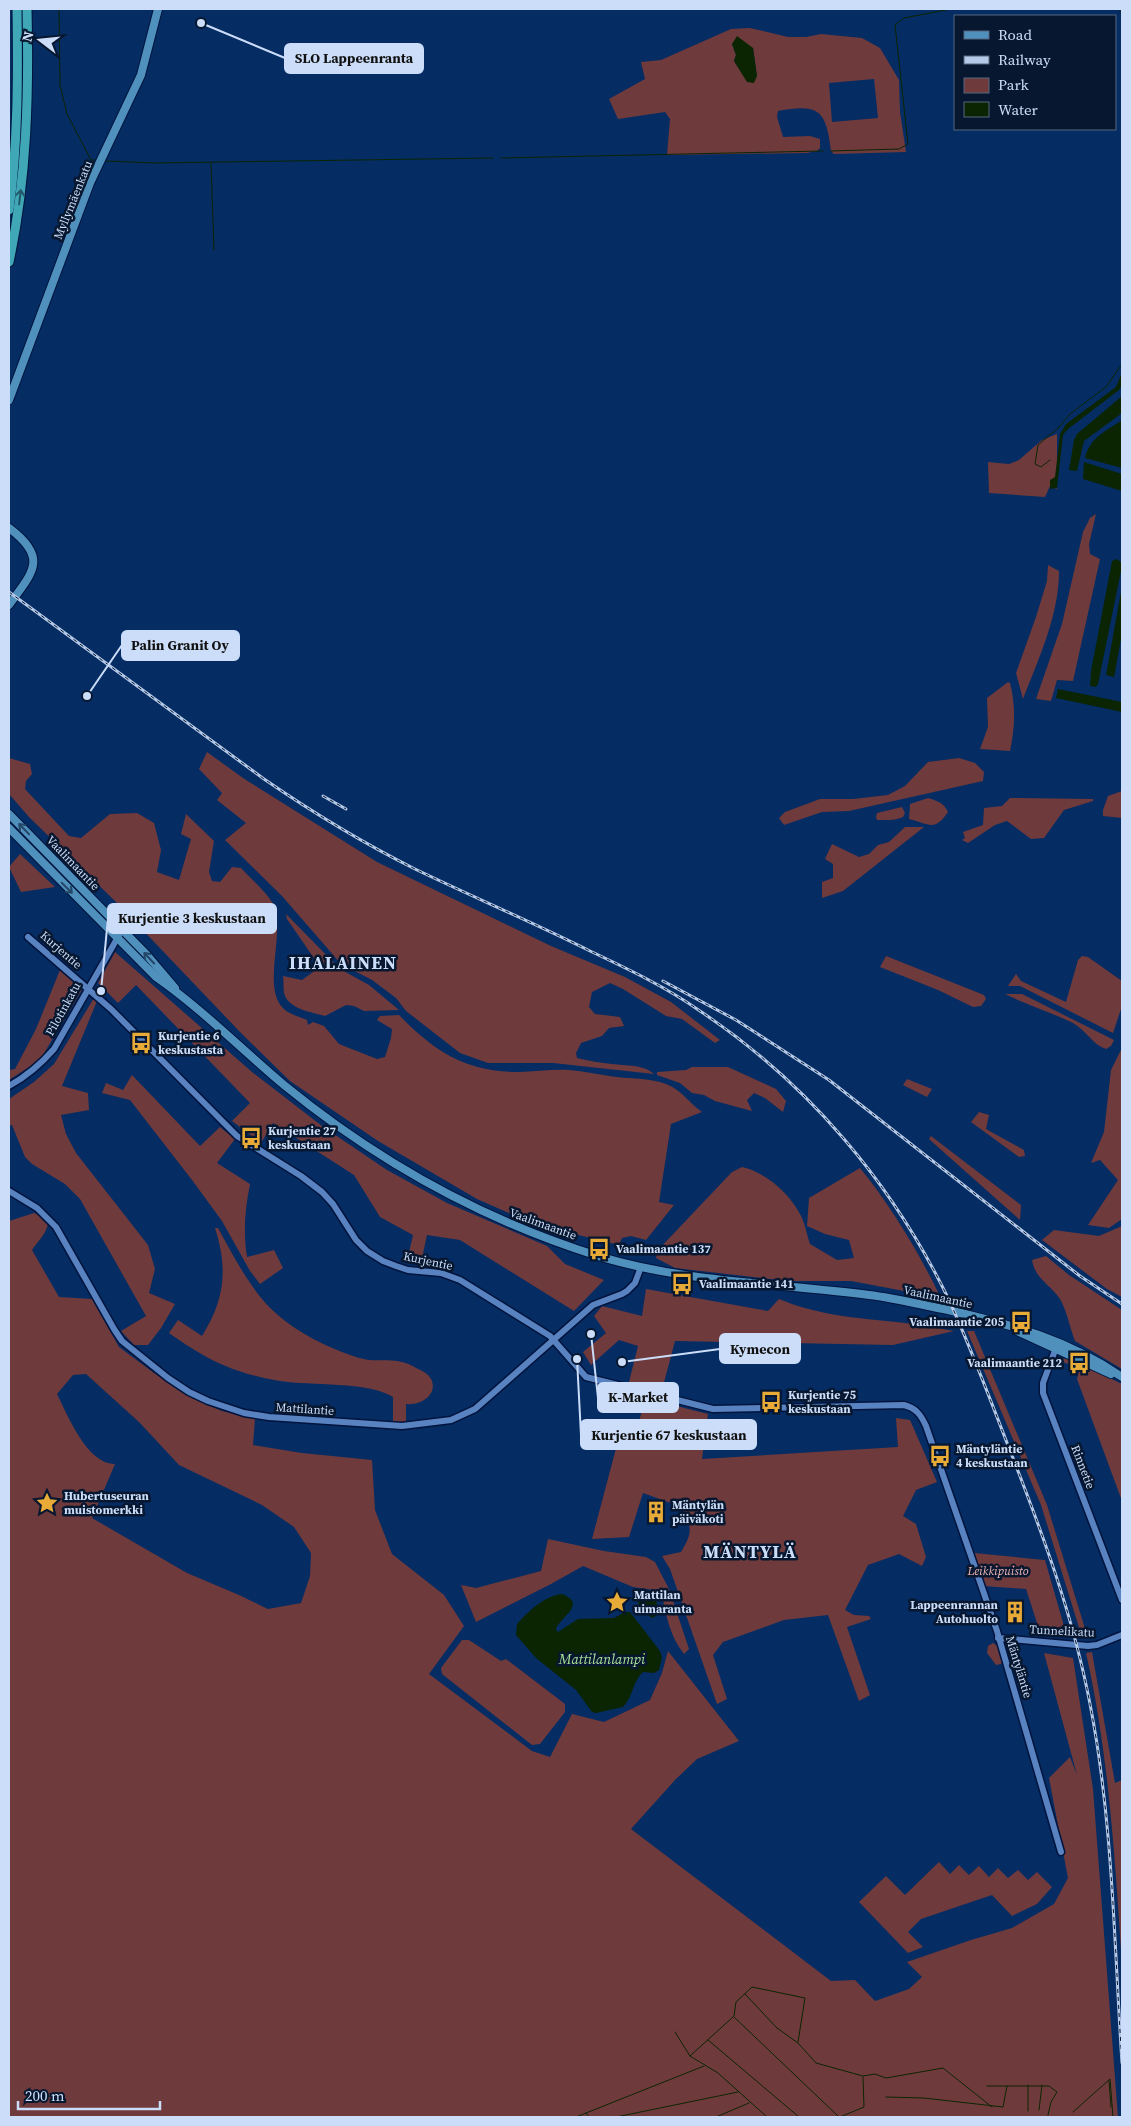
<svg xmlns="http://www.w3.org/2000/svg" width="1131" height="2126" font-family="'Source Serif 4',serif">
<rect width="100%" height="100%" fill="#052c63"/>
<g fill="#6f3a3c" fill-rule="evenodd">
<path d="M750,28L788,37H806L821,34L862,38L880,48L899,80L900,112L906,152L834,154L831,151C826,111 820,103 778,111L777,117L783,137L810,136L820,139V148L817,151L807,153L667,155L670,119L665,112L618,119L609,99L645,79L641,62L661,60L731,29ZM732,44L747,45L753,48L757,76L747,81L734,61L736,55ZM874,79L878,118L832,122L829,83Z"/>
<path d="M1057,434V489L1050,486L1045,497L989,493L988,462L1009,464L1019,460L1042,440Z"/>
<path d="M1096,514L1089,544L1090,554L1100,559L1073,681L1057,680L1051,701L1036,699L1062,624L1083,532L1090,518Z"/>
<path d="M1048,565L1059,571C1059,615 1039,658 1023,699L1016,673L1036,617L1047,581Z"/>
<path d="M1008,682L1010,683C1016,707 1015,727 1010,751L980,749L988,727L987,698Z"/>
<path d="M207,752L243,778L377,862L551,946L625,977L671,1002L720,1040L715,1043L682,1019L666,1016L623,989L610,983L592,992L589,1007L595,1014L620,1017L624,1026L609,1028L602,1036L581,1043L576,1053L577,1058C589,1061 601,1063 612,1064C626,1066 643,1064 654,1074L553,1063H488L460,1053L406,1011L396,998L372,980L341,964L282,896L225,840L246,823L217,800L222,793L199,769Z"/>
<path d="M9,758L30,764L32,774L26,781L25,789L69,836L81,838L110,814L137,813L154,823L161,850L157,872L179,880L191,839L181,834L186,814L214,841L209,872L212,881L220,882L232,867L241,868C250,878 270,895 274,906C285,934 262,987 283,1008C288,1014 300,1017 307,1020L308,1025L313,1022L324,1026L339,1044L377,1059L385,1057L391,1038L392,1029L377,1020L380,1016L399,1015C435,1052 466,1072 519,1072C535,1072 552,1069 568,1070C585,1071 601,1075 617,1077C634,1079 650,1078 666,1084C682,1090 689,1103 702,1112L671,1124L659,1202L674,1205L646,1240L631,1236L622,1238L619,1245L546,1227L520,1218L477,1199L378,1141L290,1081L240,1032L116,902L29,817L9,794Z"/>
<path d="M959,758L975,763L984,772L983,781L849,811L822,812L784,825L779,818L785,812L820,799H853L888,795L905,786L928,762Z"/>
<path d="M1122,791V818L1103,816V810L1108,796Z"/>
<path d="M928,798C938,801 944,803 948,812C934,832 930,824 909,819L910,804Z"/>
<path d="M1010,798L1093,799V801L1064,810L1044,838L1031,839L1007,821L995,825L968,843L962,840L965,838L963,832L983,825L984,808L1002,806Z"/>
<path d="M902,807L905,813L903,817C895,821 886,820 877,820L876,817L877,813Z"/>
<path d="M905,827H924L843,891L822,898V882L833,878V864L825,859L832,844L859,857L869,854L878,845L889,842Z"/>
<path d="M20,854L55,887L21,892L9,867Z"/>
<path d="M286,914L340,969L369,985L399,1010L364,1011L354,1006L346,1005L325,1016C311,1012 288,1009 284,993C283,988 284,981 283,976L302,980L320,967L287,919Z"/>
<path d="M115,952L252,1072L322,1126L387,1170L447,1203L547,1246L565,1264L604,1280L574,1311L460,1240L427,1235L421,1263L407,1261L413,1235L380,1217L354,1175L273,1123L261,1143L232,1121L250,1103L136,985L118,1003L98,983Z"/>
<path d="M886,956L984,995L986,999L981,1006L973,1007L938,990L880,967Z"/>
<path d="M1082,956L1088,957L1122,981V1006L1113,1033L1020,986H1008L1016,974L1021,981L1066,1002L1078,960Z"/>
<path d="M60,970L83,988L40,1060L9,1080V1070L15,1069L36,1029Z"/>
<path d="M1005,994H1022L1114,1040L1111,1046L1106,1049C1093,1045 1087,1031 1073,1023C1051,1012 1027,1005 1005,994Z"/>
<path d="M94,998L97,1001L62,1086L88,1093L89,1110L61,1115L66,1134L76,1153L148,1245L155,1269L149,1293L175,1304L161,1328L148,1345H134L121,1331L146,1316L80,1199L65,1184L32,1164L25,1157L12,1125L9,1126V1099L34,1082L54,1064Z"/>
<path d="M1122,1048V1219L1109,1228L1088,1225L1118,1180L1100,1160L1091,1163L1104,1132L1111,1070Z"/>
<path d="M692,1067H728L776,1089L786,1101L783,1112L765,1098L754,1093L747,1100L752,1111L715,1101L704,1095L692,1093L680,1083L657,1075V1072L686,1070Z"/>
<path d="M132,1075L200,1146L220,1127L235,1139L217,1163L250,1184C245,1209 243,1231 247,1257L274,1250L283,1268L260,1284L250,1271L222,1221L192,1180L130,1100L102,1093L106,1083L123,1090Z"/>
<path d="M907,1079L932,1089L927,1097L903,1085Z"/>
<path d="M979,1112L989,1115L986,1129L1024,1150L1025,1156L1019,1157L971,1122Z"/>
<path d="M931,1136L1021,1205L1020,1220L929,1139Z"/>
<path d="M742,1167C765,1172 789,1193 800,1214C805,1223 807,1235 810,1244L837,1260L854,1258L849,1240L825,1234L807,1226L809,1198L860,1168C892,1207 919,1253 941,1298L851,1281H787L675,1268L656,1258L658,1250L732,1172Z"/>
<path d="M34,1213L44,1216L48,1224C46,1234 38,1241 32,1250L59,1297L92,1299L119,1347L154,1373L192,1398L222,1411L255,1419L253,1445L302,1453L372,1460L375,1510L392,1554L444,1595L464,1626L429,1674L532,1751L550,1757L572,1714L604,1722L650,1700L662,1673L668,1651L739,1741L697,1759L675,1780L631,1829L831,1981L855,1980L875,2001L909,1989L922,1977L907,1962L971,1940L1012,1928L1054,1904L1068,1878L1049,1778L1070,1757L1077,1775L1044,1653L1073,1658L1093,1789L1118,2117H9V1221ZM86,1374L139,1422L179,1465L262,1505L294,1527L311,1553L310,1576L301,1603L268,1609L239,1595L187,1573L92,1518L115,1464C87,1464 68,1416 57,1394L73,1375Z"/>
<path d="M1122,1226V1297L1107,1289L1042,1240L1054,1230L1099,1236Z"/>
<path d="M215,1228H218C229,1248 240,1269 253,1287C276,1322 317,1344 356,1357C379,1365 394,1354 418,1369C423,1371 430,1375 432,1381C437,1397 418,1406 406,1404V1422H393V1397C368,1381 311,1386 280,1381C233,1373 207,1360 169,1333L178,1320L202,1336C225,1299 228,1269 215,1228Z"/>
<path d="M1046,1256L1069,1275L1122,1310V1369L1075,1341C1070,1328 1067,1311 1060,1299C1051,1285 1035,1279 1032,1260Z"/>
<path d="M646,1289L768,1311L779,1299C817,1315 856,1318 896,1322C916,1324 935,1328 954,1331L893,1345L675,1341L662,1390L629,1382L638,1346L619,1340L591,1365L583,1352L606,1333L594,1316L602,1306L642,1316Z"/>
<path d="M967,1331H974L1047,1505L1087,1635L1081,1634L1041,1505Z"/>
<path d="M1059,1358L1072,1360L1122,1384V1501L1077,1379L1080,1368L1057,1360Z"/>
<path d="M645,1398L708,1414L702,1459L898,1447L896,1418L910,1420L937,1482L916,1490L903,1516L916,1524L926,1557L922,1566L899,1554L868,1565L845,1610L854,1615L869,1616L871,1619L847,1627L870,1695L859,1701L828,1615L784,1620L723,1642L713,1655L727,1699L717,1704L670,1569L662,1556L681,1552C693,1532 692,1528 682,1507L643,1493L629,1537L592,1539L623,1422L638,1426Z"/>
<path d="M548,1539L604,1551L646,1557L655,1562L669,1589L689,1649L684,1654C669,1635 666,1614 661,1591L633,1587L583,1566L551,1584L476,1622L461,1585L476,1588L541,1571Z"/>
<path d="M974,1553L1045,1560L1066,1633L1040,1632L1026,1589L984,1586Z"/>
<path d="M462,1640H469L501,1661L506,1659L565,1704V1712L540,1744L532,1745L442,1674L441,1668Z"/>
<path d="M993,1643L999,1647L1003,1660L1001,1664L996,1665L987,1653L988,1646Z"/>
<path d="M1092,1652L1115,1783L1122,1780V1965C1115,1860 1109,1755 1086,1653Z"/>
<path d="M939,1862L950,1874L959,1865L969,1875L979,1866L989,1877L998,1868L1008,1878L1018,1870L1028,1880L1037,1872L1052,1887L1037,1904L1012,1916L992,1895L921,1919L908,1932L923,1947L908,1953L859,1902L886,1876L905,1895Z"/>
</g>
<g fill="#0b2503">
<path d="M737,36L753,48L757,76L754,83L747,82L734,61L736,55L732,44Z"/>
<path d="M1122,372V385L1119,390L1068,429L1063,435L1057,488L1050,489V480L1055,477L1060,434L1066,424L1116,387Z"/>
<path d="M1122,396V413L1084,441L1077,471L1069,470L1074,440L1077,434Z"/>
<path d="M1122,420V468L1085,458C1090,437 1105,432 1122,420Z"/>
<path d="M1084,462L1122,474V491L1083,479Z"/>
<path d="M1117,559L1121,562L1122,566L1098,684L1096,687L1090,686L1091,671L1112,561Z"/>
<path d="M1122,586V633L1114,677L1106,675Z"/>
<path d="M1058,689L1122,702V712L1056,698Z"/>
<path d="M562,1594C588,1604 560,1617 556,1629L558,1632L578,1619L614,1618L625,1612H630L660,1651L662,1658L659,1670L654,1673L643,1672C633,1680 633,1697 623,1707L596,1713L592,1712L576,1690L536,1658L516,1635L517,1624C529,1611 544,1596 562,1594Z"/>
<path d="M648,1594L655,1596C657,1601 658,1611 656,1616L652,1618C644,1611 634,1606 640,1596Z"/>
</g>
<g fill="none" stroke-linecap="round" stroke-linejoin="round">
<g stroke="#0b2503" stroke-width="1">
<path d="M59,9L60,85L67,114L91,160H97"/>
<path d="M1120,12H1122"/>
<path d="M831,151L899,149L908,144L895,25L904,18L951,9"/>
<path d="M501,158L823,151"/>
<path d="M106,161L154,163L493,158"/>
<path d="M211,163L214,250"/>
<path d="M1050,460L1041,467L1035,464L1038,445L1058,428L1070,414L1106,387L1122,364"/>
<path d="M745,1994L777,2028L798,2043L816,2063L863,2076L875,2074L886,2078L943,2068L992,2107"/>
<path d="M734,2017L839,2117"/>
<path d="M675,2032L690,2056L718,2073L767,2117"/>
<path d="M708,2040L799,2117"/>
<path d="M690,2056L734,2016L736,2002L752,1987L805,1998L798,2042"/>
<path d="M1109,2081L1111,2107"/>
<path d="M987,2086H1049L1057,2092L1051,2102L1048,2115"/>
<path d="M886,2097L924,2098L1003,2107L1007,2086"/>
<path d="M1039,2110L1042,2085"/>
<path d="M1028,2111V2085"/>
<path d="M1073,2112L1110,2079L1113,2117"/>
<path d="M586,2113L589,2117"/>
<path d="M576,2117L704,2066"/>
<path d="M616,2117L738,2092"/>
<path d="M716,2117L749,2103"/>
<path d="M840,2117L864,2107L863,2077"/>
</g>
<g stroke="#00143d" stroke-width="9">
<g id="tertiary">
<path d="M28,937L111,1009L237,1136L301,1176L322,1192L333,1204L356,1240L367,1251L383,1261L396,1266L408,1270L441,1273L460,1280L550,1336L586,1377L713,1409L904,1405C916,1408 921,1415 926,1426L997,1631L1061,1852"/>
<path d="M9,1086C27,1076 41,1064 54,1049L122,930"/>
<path d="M9,1191L37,1208L56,1227L114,1329L122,1341L168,1378L189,1392L208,1401L244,1413L269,1417L402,1426L451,1420L475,1409L593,1305L622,1294L627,1291L635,1283L641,1267"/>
<path d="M1057,1345L1043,1383V1393L1122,1600"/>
<path d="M998,1638L1088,1646L1097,1645L1122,1635"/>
</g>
</g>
<g stroke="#00143d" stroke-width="10">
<g id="secondary">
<path d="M9,400L90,183L141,75L158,9"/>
<path d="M9,528C49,558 33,572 9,605"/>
<path d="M9,814L146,954L175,988"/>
<path d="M9,828L156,977C202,1009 241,1049 284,1085C377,1161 483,1220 598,1256C687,1283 778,1283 869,1295C895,1298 922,1305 948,1310C1013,1325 1066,1339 1122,1377"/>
<path d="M1017,1331L1111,1374"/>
</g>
</g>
<g stroke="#00143d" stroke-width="11">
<g id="trunk">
<path d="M9,210C18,143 18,76 17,9"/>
<path d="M9,262C27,178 29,94 27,9"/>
</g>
</g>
<use href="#tertiary" stroke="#5982c0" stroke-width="6"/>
<use href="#secondary" stroke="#4f90bc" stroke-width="8"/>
<use href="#trunk" stroke="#40a7b6" stroke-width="9"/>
<g stroke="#b4c8e7" stroke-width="3">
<g id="rail">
<path d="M9,592L264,779C312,812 363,843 415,869C473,897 532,922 590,951C628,969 666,987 700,1011C808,1083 893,1184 949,1300C971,1348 990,1399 1009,1448C1042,1532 1073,1615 1090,1704C1113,1821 1114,1943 1122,2063"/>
<path d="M323,796L346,809"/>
<path d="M663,981L736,1020L829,1080L1080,1276L1122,1304"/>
</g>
</g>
<use href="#rail" stroke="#07172f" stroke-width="1" stroke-dasharray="4" stroke-linecap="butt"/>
</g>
<defs><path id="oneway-shaft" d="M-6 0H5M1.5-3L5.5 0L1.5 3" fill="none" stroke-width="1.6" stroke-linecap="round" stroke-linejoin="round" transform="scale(1.25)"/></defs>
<use stroke="#21586c" href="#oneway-shaft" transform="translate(20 197) rotate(-83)"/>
<g stroke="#244767">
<use href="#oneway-shaft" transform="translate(24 829) rotate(-134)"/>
<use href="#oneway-shaft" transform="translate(67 888) rotate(45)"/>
<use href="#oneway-shaft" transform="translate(149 958) rotate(-133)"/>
</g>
<defs>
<g id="bus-bare" transform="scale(1.725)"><path d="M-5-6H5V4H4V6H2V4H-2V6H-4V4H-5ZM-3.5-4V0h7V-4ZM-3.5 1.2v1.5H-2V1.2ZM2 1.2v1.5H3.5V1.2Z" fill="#e9ab38" stroke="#07172f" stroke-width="2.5" paint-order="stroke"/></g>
<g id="sight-bare" transform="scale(1.725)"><path d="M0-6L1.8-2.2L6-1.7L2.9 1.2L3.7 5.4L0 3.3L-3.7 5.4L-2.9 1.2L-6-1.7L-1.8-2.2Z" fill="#e9ab38" stroke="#07172f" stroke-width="2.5" paint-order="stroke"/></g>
<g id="building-bare" transform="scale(1.725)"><path d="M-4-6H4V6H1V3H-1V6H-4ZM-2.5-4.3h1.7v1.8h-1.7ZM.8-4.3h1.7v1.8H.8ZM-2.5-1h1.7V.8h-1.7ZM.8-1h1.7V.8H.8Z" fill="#e9ab38" stroke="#07172f" stroke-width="2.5" paint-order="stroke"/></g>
</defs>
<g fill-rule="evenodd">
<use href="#bus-bare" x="141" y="1043"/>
<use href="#bus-bare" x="251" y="1138"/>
<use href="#bus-bare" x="599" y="1249"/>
<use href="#bus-bare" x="682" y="1284"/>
<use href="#bus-bare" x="1021" y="1322"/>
<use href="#bus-bare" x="1079" y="1363"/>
<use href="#bus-bare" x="771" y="1402"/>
<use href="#bus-bare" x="940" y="1456"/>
<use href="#sight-bare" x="47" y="1503"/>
<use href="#building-bare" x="656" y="1512"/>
<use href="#sight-bare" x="617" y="1602"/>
<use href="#building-bare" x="1015" y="1612"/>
</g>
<g text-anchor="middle" stroke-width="5" stroke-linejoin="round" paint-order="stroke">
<g font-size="12" fill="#cbddf8" stroke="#07172f">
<text transform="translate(73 200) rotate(-68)" y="4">Myllymäenkatu</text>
<text transform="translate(73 863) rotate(46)" y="4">Vaalimaantie</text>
<text transform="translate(61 950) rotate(41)" y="4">Kurjentie</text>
<text transform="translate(63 1009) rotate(-61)" y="4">Pilotinkatu</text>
<text transform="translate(543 1224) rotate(20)" y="4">Vaalimaantie</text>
<text transform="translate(428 1261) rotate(12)" y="4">Kurjentie</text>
<text transform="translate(938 1297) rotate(12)" y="4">Vaalimaantie</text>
<text transform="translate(305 1409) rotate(4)" y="4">Mattilantie</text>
<text transform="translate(1083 1467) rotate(69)" y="4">Rinnetie</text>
<text transform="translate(1062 1631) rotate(3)" y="4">Tunnelikatu</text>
<text transform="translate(1019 1667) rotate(73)" y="4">Mäntyläntie</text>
</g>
<g font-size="12" font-weight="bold" fill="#cbddf8" stroke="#07172f" text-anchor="start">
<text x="158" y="1040">Kurjentie 6<tspan x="158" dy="14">keskustasta</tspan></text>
<text x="268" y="1135">Kurjentie 27<tspan x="268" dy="14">keskustaan</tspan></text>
<text x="616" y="1253">Vaalimaantie 137</text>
<text x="699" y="1288">Vaalimaantie 141</text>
<text x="1004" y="1326" text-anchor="end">Vaalimaantie 205</text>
<text x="1062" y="1367" text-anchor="end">Vaalimaantie 212</text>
<text x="788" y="1399">Kurjentie 75<tspan x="788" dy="14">keskustaan</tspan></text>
<text x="956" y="1453">Mäntyläntie<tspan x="956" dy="14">4 keskustaan</tspan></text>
<text x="64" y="1500">Hubertuseuran<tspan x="64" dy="14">muistomerkki</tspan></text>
<text x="672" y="1509">Mäntylän<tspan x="672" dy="14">päiväkoti</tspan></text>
<text x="634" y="1599">Mattilan<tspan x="634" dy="14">uimaranta</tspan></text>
<text x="998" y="1609" text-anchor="end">Lappeenrannan<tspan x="998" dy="14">Autohuolto</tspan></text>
</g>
<g font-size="12" font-style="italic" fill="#f3b9b9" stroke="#07172f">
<text x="998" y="1575">Leikkipuisto</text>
</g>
<g font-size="14" font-style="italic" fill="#aae199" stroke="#07172f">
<text x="602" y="1664">Mattilanlampi</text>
</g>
<g font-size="18" font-weight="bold" letter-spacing="1" fill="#cbddf8" stroke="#07172f">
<text x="343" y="969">IHALAINEN</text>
<text x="750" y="1558">MÄNTYLÄ</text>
</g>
</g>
<path fill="none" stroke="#cbddf8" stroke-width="2" d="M201 23L285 58M87 696L122 645M101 991L108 918M622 1362L720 1349M591 1334L598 1398M577 1359L581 1435"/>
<g fill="#cbddf8" stroke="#07172f" stroke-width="2">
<circle cx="201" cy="23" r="5"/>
<circle cx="87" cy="696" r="5"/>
<circle cx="101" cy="991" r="5"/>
<circle cx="622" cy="1362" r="5"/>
<circle cx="591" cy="1334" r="5"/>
<circle cx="577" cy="1359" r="5"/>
</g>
<g fill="#cbddf8" stroke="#cbddf8" stroke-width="2">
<rect x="285" y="44" width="138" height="29" rx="5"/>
<rect x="122" y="631" width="117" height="29" rx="5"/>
<rect x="108" y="904" width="168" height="29" rx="5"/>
<rect x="720" y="1334" width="80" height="29" rx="5"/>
<rect x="598" y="1383" width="80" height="29" rx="5"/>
<rect x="581" y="1420" width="175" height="29" rx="5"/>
</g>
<g font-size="14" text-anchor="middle" font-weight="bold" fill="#111">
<text x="354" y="63">SLO Lappeenranta</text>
<text x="180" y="650">Palin Granit Oy</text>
<text x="192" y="923">Kurjentie 3 keskustaan</text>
<text x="760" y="1354">Kymecon</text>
<text x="638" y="1402">K-Market</text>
<text x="669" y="1440">Kurjentie 67 keskustaan</text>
</g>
<rect width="1131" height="2126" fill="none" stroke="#cbddf8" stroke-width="20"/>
<rect x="954" y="15" width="162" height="115" fill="#07172f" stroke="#55667f"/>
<rect x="964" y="31" width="25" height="8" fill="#4f90bc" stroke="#55667f"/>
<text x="998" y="40" font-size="15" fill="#cbddf8">Road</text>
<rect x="964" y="56" width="25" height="8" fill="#b4c8e7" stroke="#55667f"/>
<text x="998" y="65" font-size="15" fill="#cbddf8">Railway</text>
<rect x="964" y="78" width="25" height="15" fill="#6f3a3c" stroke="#55667f"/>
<text x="998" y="90" font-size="15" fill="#cbddf8">Park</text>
<rect x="964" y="102" width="25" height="15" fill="#0b2503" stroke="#55667f"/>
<text x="998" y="115" font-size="15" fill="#cbddf8">Water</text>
<g transform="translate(40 40) rotate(286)" stroke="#07172f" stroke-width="4" paint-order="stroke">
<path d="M0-4L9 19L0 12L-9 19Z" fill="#cbddf8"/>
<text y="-8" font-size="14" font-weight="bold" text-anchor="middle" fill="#cbddf8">N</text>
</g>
<path d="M18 2101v8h142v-8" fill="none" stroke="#cbddf8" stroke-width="2.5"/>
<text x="25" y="2101" font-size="15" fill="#cbddf8" stroke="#07172f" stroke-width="4" paint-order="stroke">200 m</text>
</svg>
